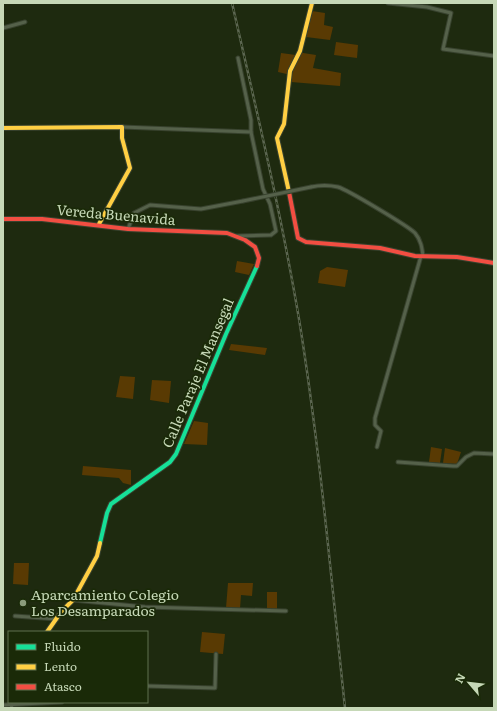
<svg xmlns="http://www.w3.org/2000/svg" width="497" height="711" font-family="Literata,serif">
<rect width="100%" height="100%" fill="#1e2a0f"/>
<g fill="#593a03">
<path d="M312,11L325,13L324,25L333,27L330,40L306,37Z"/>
<path d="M336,42L358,45L357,58L334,55Z"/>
<path d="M297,52L316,55L313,68L341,73L340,86L291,82V75L278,72L281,53L296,55Z"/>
<path d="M237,261L254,264L249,275L235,272Z"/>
<path d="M327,267L348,270L345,287L318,283L320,271Z"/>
<path d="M231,344L267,348L265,355L229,350Z"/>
<path d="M120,376L135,377L133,399L116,397Z"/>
<path d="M152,380L171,381L169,403L150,400Z"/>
<path d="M194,421L208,423L207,445L184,444Z"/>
<path d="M431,447L442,449L440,463L429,462Z"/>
<path d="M445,448L461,452L457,464L443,463Z"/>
<path d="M83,466L131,470V485L123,483L119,478L82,475Z"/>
<path d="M14,563H29L28,585L13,584Z"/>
<path d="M228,583H253L252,596L241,595L240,609L226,608Z"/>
<rect x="267" y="592" width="10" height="17"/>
<path d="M202,632L225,634L223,654L200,652Z"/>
</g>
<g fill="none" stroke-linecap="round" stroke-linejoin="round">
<g stroke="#38422e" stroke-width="5">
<g id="street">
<path d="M388,3L427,7L451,13L443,49L494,56"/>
<path d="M3,28L25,22"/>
<path d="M122,127L251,132V120L238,58"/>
<path d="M311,187C320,185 329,185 338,187C348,190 408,226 415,233C421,240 422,248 423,256"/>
<path d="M128,229L134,213L150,205L201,209L243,201"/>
<path d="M237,236L271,235L276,231L270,204L263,189L251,132"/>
<path d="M377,447L381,431L375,425V418L421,256"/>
<path d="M398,462L453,466H457L466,457L474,453L494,454"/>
<path d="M73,600L145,607L286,611"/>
<path d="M15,616L57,619"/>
<path d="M147,686L215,688L216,654"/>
<path d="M3,705L62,702"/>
<path d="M11,708L13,702"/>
</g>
</g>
<g stroke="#38422e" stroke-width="6">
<path id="fast" d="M100,543L107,513L111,504L170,462L176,454L226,334L257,266"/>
</g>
<g stroke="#38422e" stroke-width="6">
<g id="slow">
<path d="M3,128L122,127V138L130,168L99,224"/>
<path d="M289,192L277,138L284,124L290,71L300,51L312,3"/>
<path d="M47,632L61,612L73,600L97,556L100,543"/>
</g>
</g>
<g stroke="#38422e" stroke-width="6">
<g id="jam">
<path d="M289,192L298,238L306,242L380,248L415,256L457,257L494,263"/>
<path d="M3,219H42L128,229L227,233L245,240L255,247L259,258L257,266"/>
</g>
</g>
<use href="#street" stroke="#55614a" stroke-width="3"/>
<use href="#fast" stroke="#16e098" stroke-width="4"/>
<use href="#slow" stroke="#ffcf43" stroke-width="4"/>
<use href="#jam" stroke="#f24e42" stroke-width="4"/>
<g stroke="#5c6651" stroke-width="2.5">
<path id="rail" d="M232,3C256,108 281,213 299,319C320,448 331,578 345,708"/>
</g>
<use href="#rail" stroke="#1a2a08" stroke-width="1" stroke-dasharray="3" stroke-linecap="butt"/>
<g stroke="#38422e" stroke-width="5" stroke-linecap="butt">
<path id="street-bridge" d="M243,201L311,187"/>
</g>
<use href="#street-bridge" stroke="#55614a" stroke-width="3"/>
</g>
<circle fill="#8b9b7c" stroke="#1a2a08" stroke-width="1.5" cx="23" cy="603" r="4"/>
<g text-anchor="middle" stroke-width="3.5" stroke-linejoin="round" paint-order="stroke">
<g font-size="14" fill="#c6d8b7" stroke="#1a2a08">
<text transform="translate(116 215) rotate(5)" y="5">Vereda Buenavida</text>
<text transform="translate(198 373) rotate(-67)" y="5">Calle Paraje El Mansegal</text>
</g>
<g font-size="14" fill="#c6d8b7" stroke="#1a2a08" text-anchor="start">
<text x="31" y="600">Aparcamiento Colegio<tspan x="31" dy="16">Los Desamparados</tspan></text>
</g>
</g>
<rect width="497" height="711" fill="none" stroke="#c6d8b7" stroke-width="8"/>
<rect x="8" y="631" width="140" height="72" fill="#1a2a08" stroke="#5f704e"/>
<rect x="16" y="644" width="20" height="6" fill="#16e098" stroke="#5f704e"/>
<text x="44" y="651" font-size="12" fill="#c6d8b7">Fluido</text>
<rect x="16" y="664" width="20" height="6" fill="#ffcf43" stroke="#5f704e"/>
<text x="44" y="671" font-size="12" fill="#c6d8b7">Lento</text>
<rect x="16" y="684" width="20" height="6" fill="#f24e42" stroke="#5f704e"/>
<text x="44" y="691" font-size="12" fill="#c6d8b7">Atasco</text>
<g transform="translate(469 683) rotate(298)" stroke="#1a2a08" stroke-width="3" paint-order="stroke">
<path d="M0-3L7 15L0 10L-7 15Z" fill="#c6d8b7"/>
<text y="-6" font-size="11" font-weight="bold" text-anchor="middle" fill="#c6d8b7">N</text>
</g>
</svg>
